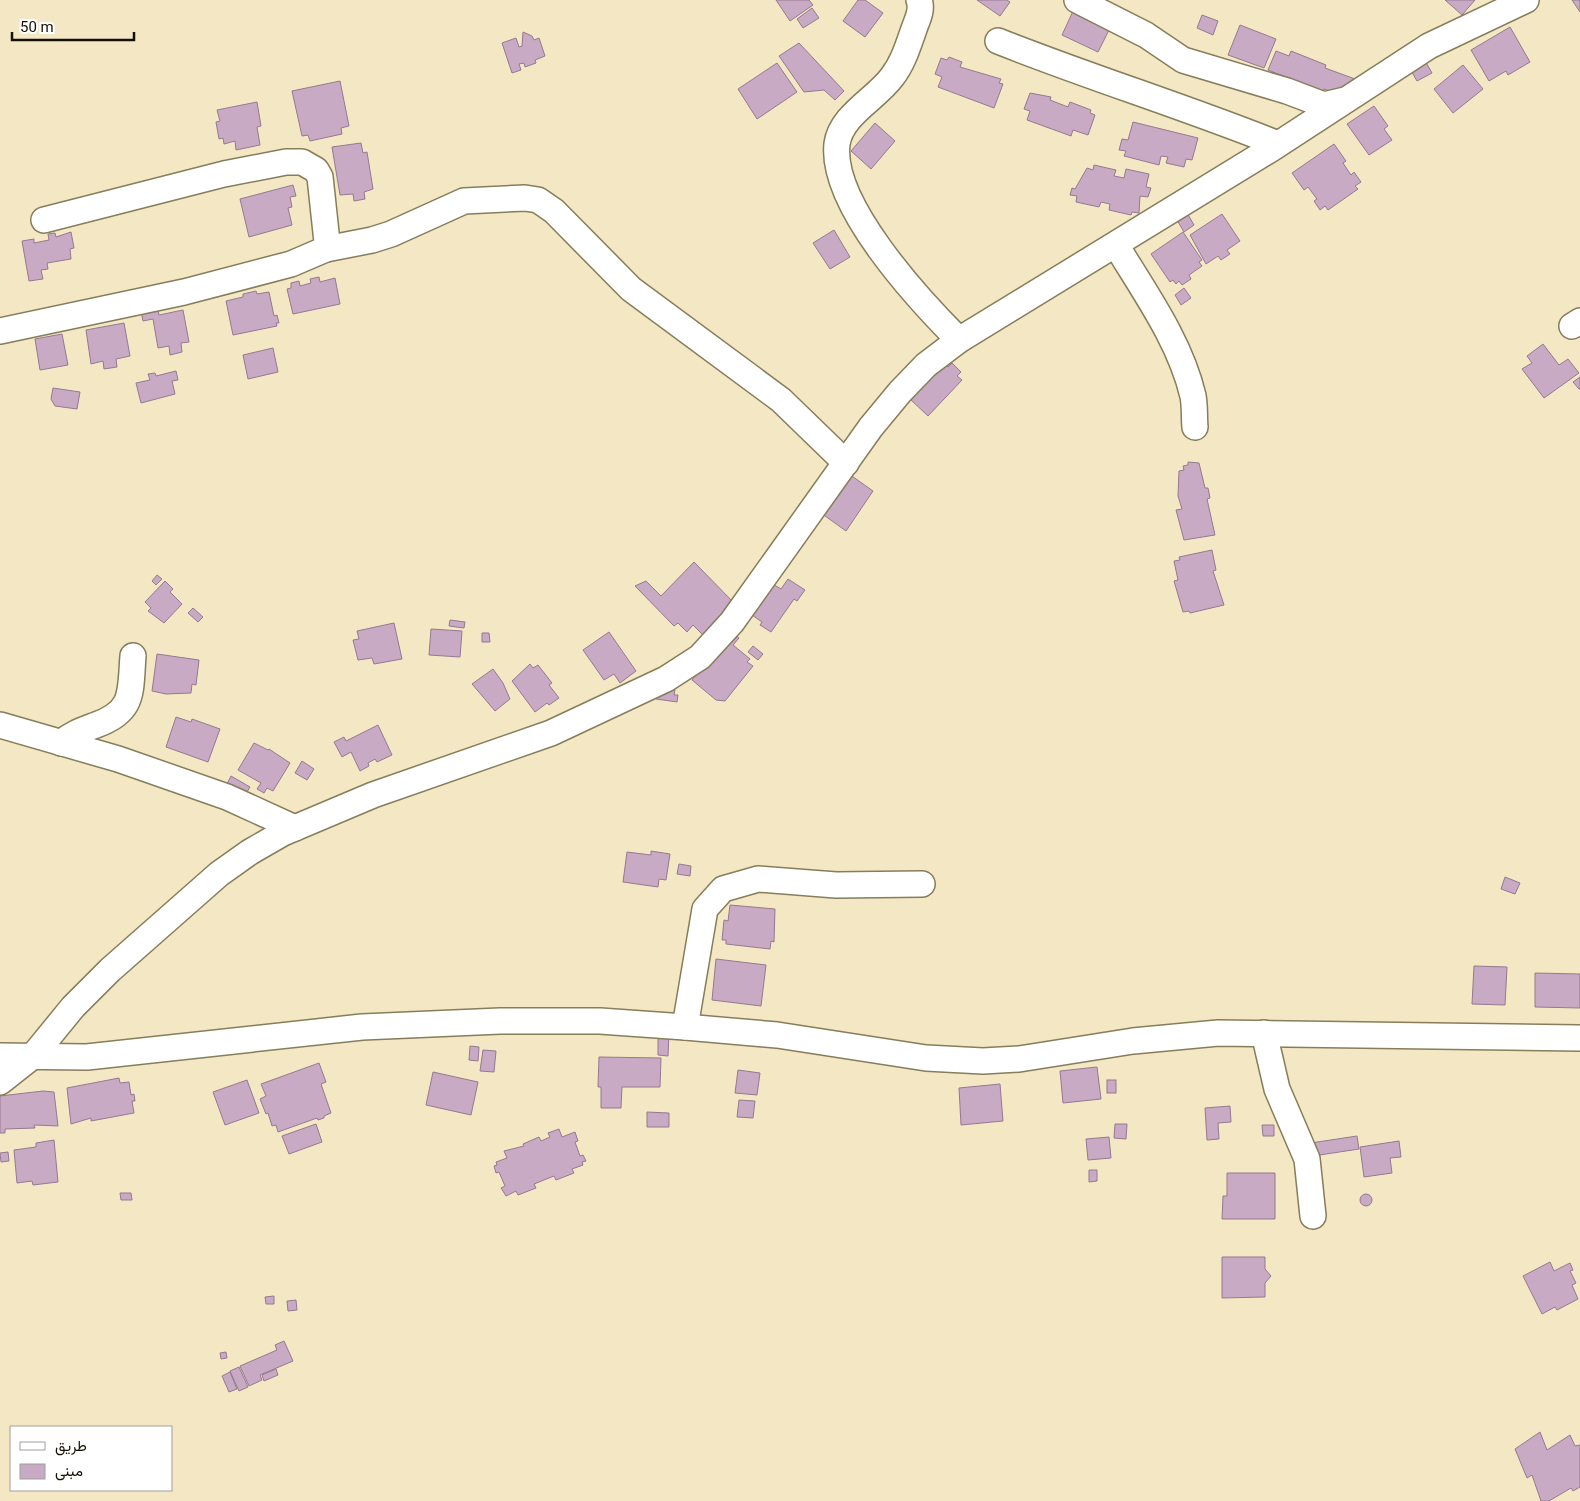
<svg xmlns="http://www.w3.org/2000/svg" width="1580" height="1501" font-family="Roboto,Vazirmatn,sans-serif">
<rect width="100%" height="100%" fill="#f3e8c3"/>
<g fill="#c9aac4" stroke="#957991">
<path d="M776,0H809L813,5L790,21Z"/>
<path d="M858,0H865L883,13L865,37L843,21Z"/>
<path d="M977,0H1007L1010,2L1000,16Z"/>
<path d="M1445,0H1475L1462,15Z"/>
<path d="M1572,0H1580V12Z"/>
<path d="M812,8L819,18L803,28L797,19Z"/>
<path d="M1074,9L1111,26L1098,52L1062,35Z"/>
<path d="M1202,15L1218,21L1213,35L1197,28Z"/>
<path d="M1240,25L1276,39L1264,68L1228,55Z"/>
<path d="M1510,27L1530,62L1508,75L1506,71L1489,81L1471,50Z"/>
<path d="M523,32L532,36L534,40L539,38L545,56L535,60L536,63L525,67L524,63L519,64L521,70L512,73L502,43L516,38L519,47L522,46Z"/>
<path d="M799,43L844,91L835,100L824,90L804,92L779,56Z"/>
<path d="M1276,51L1289,56L1291,51L1326,65L1325,68L1355,79L1341,95L1324,89L1323,92L1268,70Z"/>
<path d="M949,57L962,62L960,67L1001,79L999,83L1003,84L994,108L938,87L942,77L935,74L941,58L947,60Z"/>
<path d="M1424,59L1432,73L1417,81L1409,67Z"/>
<path d="M777,63L797,92L757,119L738,89Z"/>
<path d="M1463,65L1483,89L1453,113L1434,89Z"/>
<path d="M340,81L349,126L341,128L342,134L310,141L308,135L302,136L292,91Z"/>
<path d="M1030,93L1051,97L1050,100L1068,107L1070,102L1091,110L1090,113L1095,115L1088,135L1073,130L1071,136L1027,120L1030,111L1024,109Z"/>
<path d="M257,102L261,126L257,127L260,145L236,150L235,141L224,144L223,138L219,139L216,122L220,121L217,110Z"/>
<path d="M1374,106L1388,126L1384,129L1392,140L1369,155L1347,124Z"/>
<path d="M1133,122L1198,138L1192,160L1186,159L1184,167L1166,163L1168,157L1161,156L1159,165L1124,156L1126,151L1119,150L1122,139L1128,140Z"/>
<path d="M875,123L895,141L871,169L851,151Z"/>
<path d="M361,143L363,153L367,152L373,189L364,192L365,199L354,201L353,194L340,195L332,147Z"/>
<path d="M1334,144L1346,161L1343,163L1351,175L1354,172L1361,182L1355,186L1358,189L1328,210L1325,206L1320,210L1314,201L1317,199L1308,187L1304,190L1292,173Z"/>
<path d="M1094,165L1116,170L1114,176L1124,178L1126,169L1149,174L1146,187L1151,188L1148,197L1140,196L1139,213L1132,212L1131,215L1109,210L1110,204L1101,202L1099,207L1076,202L1077,196L1070,195L1072,188L1075,189L1087,168L1093,170Z"/>
<path d="M293,185L296,196L290,197L292,207L288,208L292,225L249,237L240,199Z"/>
<path d="M1187,213L1194,225L1184,232L1177,220Z"/>
<path d="M1222,214L1240,241L1227,250L1230,254L1221,260L1218,256L1206,264L1190,235Z"/>
<path d="M834,230L850,257L830,269L813,243Z"/>
<path d="M71,232L74,248L70,249L71,259L47,263L48,269L41,270L43,279L29,281L22,241L34,239V243L49,240L48,234L55,233L56,237Z"/>
<path d="M1183,232L1202,260L1199,262L1202,266L1189,275L1191,279L1182,285L1179,281L1176,284L1173,280L1170,282L1151,254Z"/>
<path d="M319,277L320,282L335,278L340,304L293,314L287,289L291,288V283L299,281L300,286L311,283L310,279Z"/>
<path d="M1184,288L1191,298L1181,305L1175,295Z"/>
<path d="M256,291L257,294L269,292L274,316L277,315L279,323H276L277,326L233,335L226,301L243,297V294Z"/>
<path d="M157,304L159,315L183,310L189,342L181,343L182,352L170,355L169,346L158,348L153,319L143,321L140,307Z"/>
<path d="M124,323L130,356L116,359L117,367L104,369L103,361L91,364L86,330Z"/>
<path d="M62,334L68,365L40,370L35,339Z"/>
<path d="M1543,344L1559,365L1568,359L1579,373L1544,398L1522,369L1532,363L1527,356Z"/>
<path d="M273,348L278,372L248,379L243,355Z"/>
<path d="M944,363L948,367L952,363L961,372L957,376L962,380L928,416L910,399Z"/>
<path d="M176,371L178,380L172,381L175,394L141,403L136,383L150,380L148,374L155,373L156,376Z"/>
<path d="M1580,377V389H1579L1573,382Z"/>
<path d="M53,388L80,392L77,409L55,406L51,399Z"/>
<path d="M1188,462L1199,463L1205,488H1208L1210,498L1207,499L1215,535L1184,540L1176,510L1182,509L1178,496L1179,471L1184,470L1183,466L1188,465Z"/>
<path d="M849,474L873,491L846,531L821,513Z"/>
<path d="M1212,550L1216,570L1213,571L1224,605L1190,613L1189,611L1183,612L1174,581L1178,580L1174,561L1180,560L1179,557Z"/>
<path d="M694,562L736,605L706,638L693,625L687,632L678,623L674,626L635,586L646,581L661,596Z"/>
<path d="M157,575L162,579L156,585L152,581Z"/>
<path d="M788,579L805,590L797,601L794,599L771,632L760,625L762,622L749,613L771,583L781,589Z"/>
<path d="M165,581L173,589L170,592L182,604L164,623L148,611L151,608L145,602Z"/>
<path d="M193,608L203,617L198,622L188,613Z"/>
<path d="M450,620L465,622L464,628L449,626Z"/>
<path d="M394,623L402,659L374,664L372,658L358,660L353,640L359,639L357,631Z"/>
<path d="M431,629L462,631L460,657L429,655Z"/>
<path d="M729,630L739,638L733,645L750,659L747,662L753,666L725,701L716,700L692,680L696,675L693,672Z"/>
<path d="M609,632L636,671L620,683L614,674L604,680L583,650Z"/>
<path d="M482,633H489L490,642H482Z"/>
<path d="M753,646L763,654L758,660L748,652Z"/>
<path d="M157,654L199,660L196,685L192,684L191,693L166,694L152,691Z"/>
<path d="M530,664L533,668L538,665L552,683L549,685L559,698L549,705L547,703L535,712L512,681Z"/>
<path d="M493,669L503,683L510,699L495,711L472,684Z"/>
<path d="M659,687L675,690L674,695H678L677,702L656,699Z"/>
<path d="M176,717L191,722L192,719L220,729L208,762L166,747Z"/>
<path d="M378,725L392,755L377,762L375,759L368,763L369,766L360,771L351,752L342,757L334,742L344,737L346,741Z"/>
<path d="M254,743L268,750L269,749L290,763L273,791L267,788L264,793L257,789L261,783L238,770Z"/>
<path d="M302,761L314,769L307,780L295,773Z"/>
<path d="M231,776L250,787L244,797L226,786Z"/>
<path d="M651,851L670,854L666,880L659,879L658,887L623,882L627,852L651,855Z"/>
<path d="M679,864L691,866L690,876L677,874Z"/>
<path d="M1505,877L1520,883L1515,894L1501,889Z"/>
<path d="M730,905L775,909L774,942L771,941L770,949L726,944V940H722L724,920L728,921Z"/>
<path d="M716,959L766,965L761,1006L712,1000Z"/>
<path d="M1474,966L1507,967L1505,1005L1472,1004Z"/>
<path d="M1535,973L1580,974V1008L1535,1007Z"/>
<path d="M658,1033H669L668,1056L658,1055Z"/>
<path d="M470,1046L479,1047L478,1061L469,1060Z"/>
<path d="M483,1050L496,1051L494,1072L480,1071Z"/>
<path d="M599,1057L661,1058L660,1087H622L621,1108H601V1087H598Z"/>
<path d="M319,1063L326,1082L321,1084L331,1113L324,1116V1118L318,1120L317,1118L278,1132L276,1125L272,1126L268,1113L266,1114L260,1099L266,1096L261,1084Z"/>
<path d="M1097,1067L1101,1099L1063,1103L1060,1071Z"/>
<path d="M738,1070L760,1073L757,1095L735,1093Z"/>
<path d="M433,1072L478,1082L471,1115L426,1105Z"/>
<path d="M119,1078L120,1083L129,1082L131,1095L134,1094L135,1101H132L134,1113L91,1121V1118L71,1124L67,1088Z"/>
<path d="M247,1080L259,1113L225,1125L213,1092Z"/>
<rect x="1107" y="1080" width="9" height="13"/>
<path d="M1000,1084L1003,1121L961,1125L959,1088Z"/>
<path d="M43,1091L54,1092L58,1126L34,1125L35,1128L5,1129V1133H0V1096Z"/>
<path d="M739,1100L755,1101L753,1118L737,1117Z"/>
<path d="M1230,1106L1231,1122L1218,1123L1219,1139L1207,1140L1205,1108Z"/>
<path d="M647,1112L669,1113V1127H647Z"/>
<path d="M316,1124L322,1142L289,1154L282,1136Z"/>
<path d="M1115,1124H1127L1126,1139L1114,1138Z"/>
<path d="M1262,1125H1274V1136H1263Z"/>
<path d="M559,1129L562,1137L575,1132L578,1141L575,1142L580,1156L583,1155L586,1161L582,1162L583,1165L572,1169L574,1173L556,1180L554,1176L534,1184L536,1188L518,1195L516,1191L506,1196L501,1188L505,1186L499,1172L496,1173L494,1166L497,1165L496,1162L507,1158L504,1151L524,1146L523,1144L539,1137L541,1141L550,1137L548,1133Z"/>
<path d="M1357,1136L1359,1149L1313,1156L1311,1143Z"/>
<path d="M1109,1137L1111,1158L1088,1160L1086,1139Z"/>
<path d="M54,1140L58,1182L33,1185L32,1181L17,1183L14,1150L36,1147V1143Z"/>
<path d="M1399,1141L1401,1157L1390,1158L1392,1173L1364,1177L1360,1147Z"/>
<path d="M8,1152L9,1161L1,1162L0,1153Z"/>
<path d="M1089,1170H1097V1181L1089,1182Z"/>
<path d="M1227,1173H1275V1219H1222L1223,1196H1227Z"/>
<path d="M120,1193H131L132,1200H121Z"/>
<circle cx="1366" cy="1200" r="6"/>
<path d="M1222,1257H1265V1269L1271,1276L1265,1283V1297L1222,1298Z"/>
<path d="M1550,1262L1554,1271L1570,1263L1573,1270L1570,1271L1576,1283L1572,1285L1578,1299L1557,1310L1555,1307L1542,1314L1523,1276Z"/>
<path d="M274,1296V1304H266L265,1297Z"/>
<path d="M296,1300L297,1310L288,1311L287,1301Z"/>
<path d="M284,1341L293,1361L260,1375L262,1380L249,1386L240,1366L277,1350L275,1345Z"/>
<path d="M226,1352L227,1358L221,1359L220,1353Z"/>
<path d="M239,1367L248,1387L239,1391L230,1371Z"/>
<path d="M276,1369L278,1375L264,1381L262,1375Z"/>
<path d="M230,1372L237,1389L229,1392L222,1376Z"/>
<path d="M1540,1432L1547,1450L1570,1435L1575,1446L1580,1445V1487L1573,1491L1571,1488L1549,1501H1541L1532,1475L1527,1478L1515,1449Z"/>
</g>
<g fill="none" stroke-linecap="round" stroke-linejoin="round">
<g stroke="#867d5b" stroke-width="28">
<g id="minor">
<path d="M919,0C923,10 917,20 914,29C908,46 903,63 892,77C876,99 841,115 837,144C830,204 918,299 959,340"/>
<path d="M1077,0L1146,35L1183,60L1287,91L1324,105L1345,100"/>
<path d="M998,41C1091,78 1186,107 1278,144"/>
<path d="M1116,245C1145,293 1180,341 1193,396C1195,406 1194,417 1195,427"/>
<path d="M326,249L372,240L391,234L464,201L525,198L538,200L554,211L631,289L781,400L846,463"/>
<path d="M1572,326L1580,321"/>
<path d="M0,331L184,292L291,264L326,249L327,242L320,177L316,170L302,162H286L224,174L44,220"/>
<path d="M0,725L118,759L227,797L295,828"/>
<path d="M61,743C71,734 83,730 96,725C135,711 130,692 133,656"/>
<path d="M685,1027L705,909L723,889L758,879L836,885L922,884"/>
<path d="M1264,1033L1277,1089L1307,1159L1313,1216"/>
<path d="M0,1056L87,1057L362,1027L500,1021H600L685,1027L777,1035L926,1058L983,1061L1019,1059L1133,1041L1218,1033L1580,1038"/>
<path d="M0,1082L33,1056L73,1007L110,970L219,874L250,852L283,833L373,795L551,733L666,679L700,657L732,622L871,427L900,392L926,365L959,340L1271,149L1429,46L1526,0"/>
</g>
</g>
<use href="#minor" stroke="#fff" stroke-width="25"/>
</g>
<rect x="10" y="1426" width="162" height="65" fill="#ffffff" stroke="#a19f9b"/>
<rect x="20" y="1442" width="25" height="8" fill="#ffffff" stroke="#a19f9b"/>
<text x="55" y="1451" font-size="15" fill="#141004">طريق</text>
<rect x="20" y="1464" width="25" height="15" fill="#c9aac4" stroke="#a19f9b"/>
<text x="55" y="1476" font-size="15" fill="#141004">مبنى</text>
<path d="M12 32v8h122v-8" fill="none" stroke="#141004" stroke-width="2.5"/>
<text x="20" y="32" font-size="15" fill="#141004" stroke="#ffffff" stroke-width="4" paint-order="stroke">50 m</text>
</svg>
